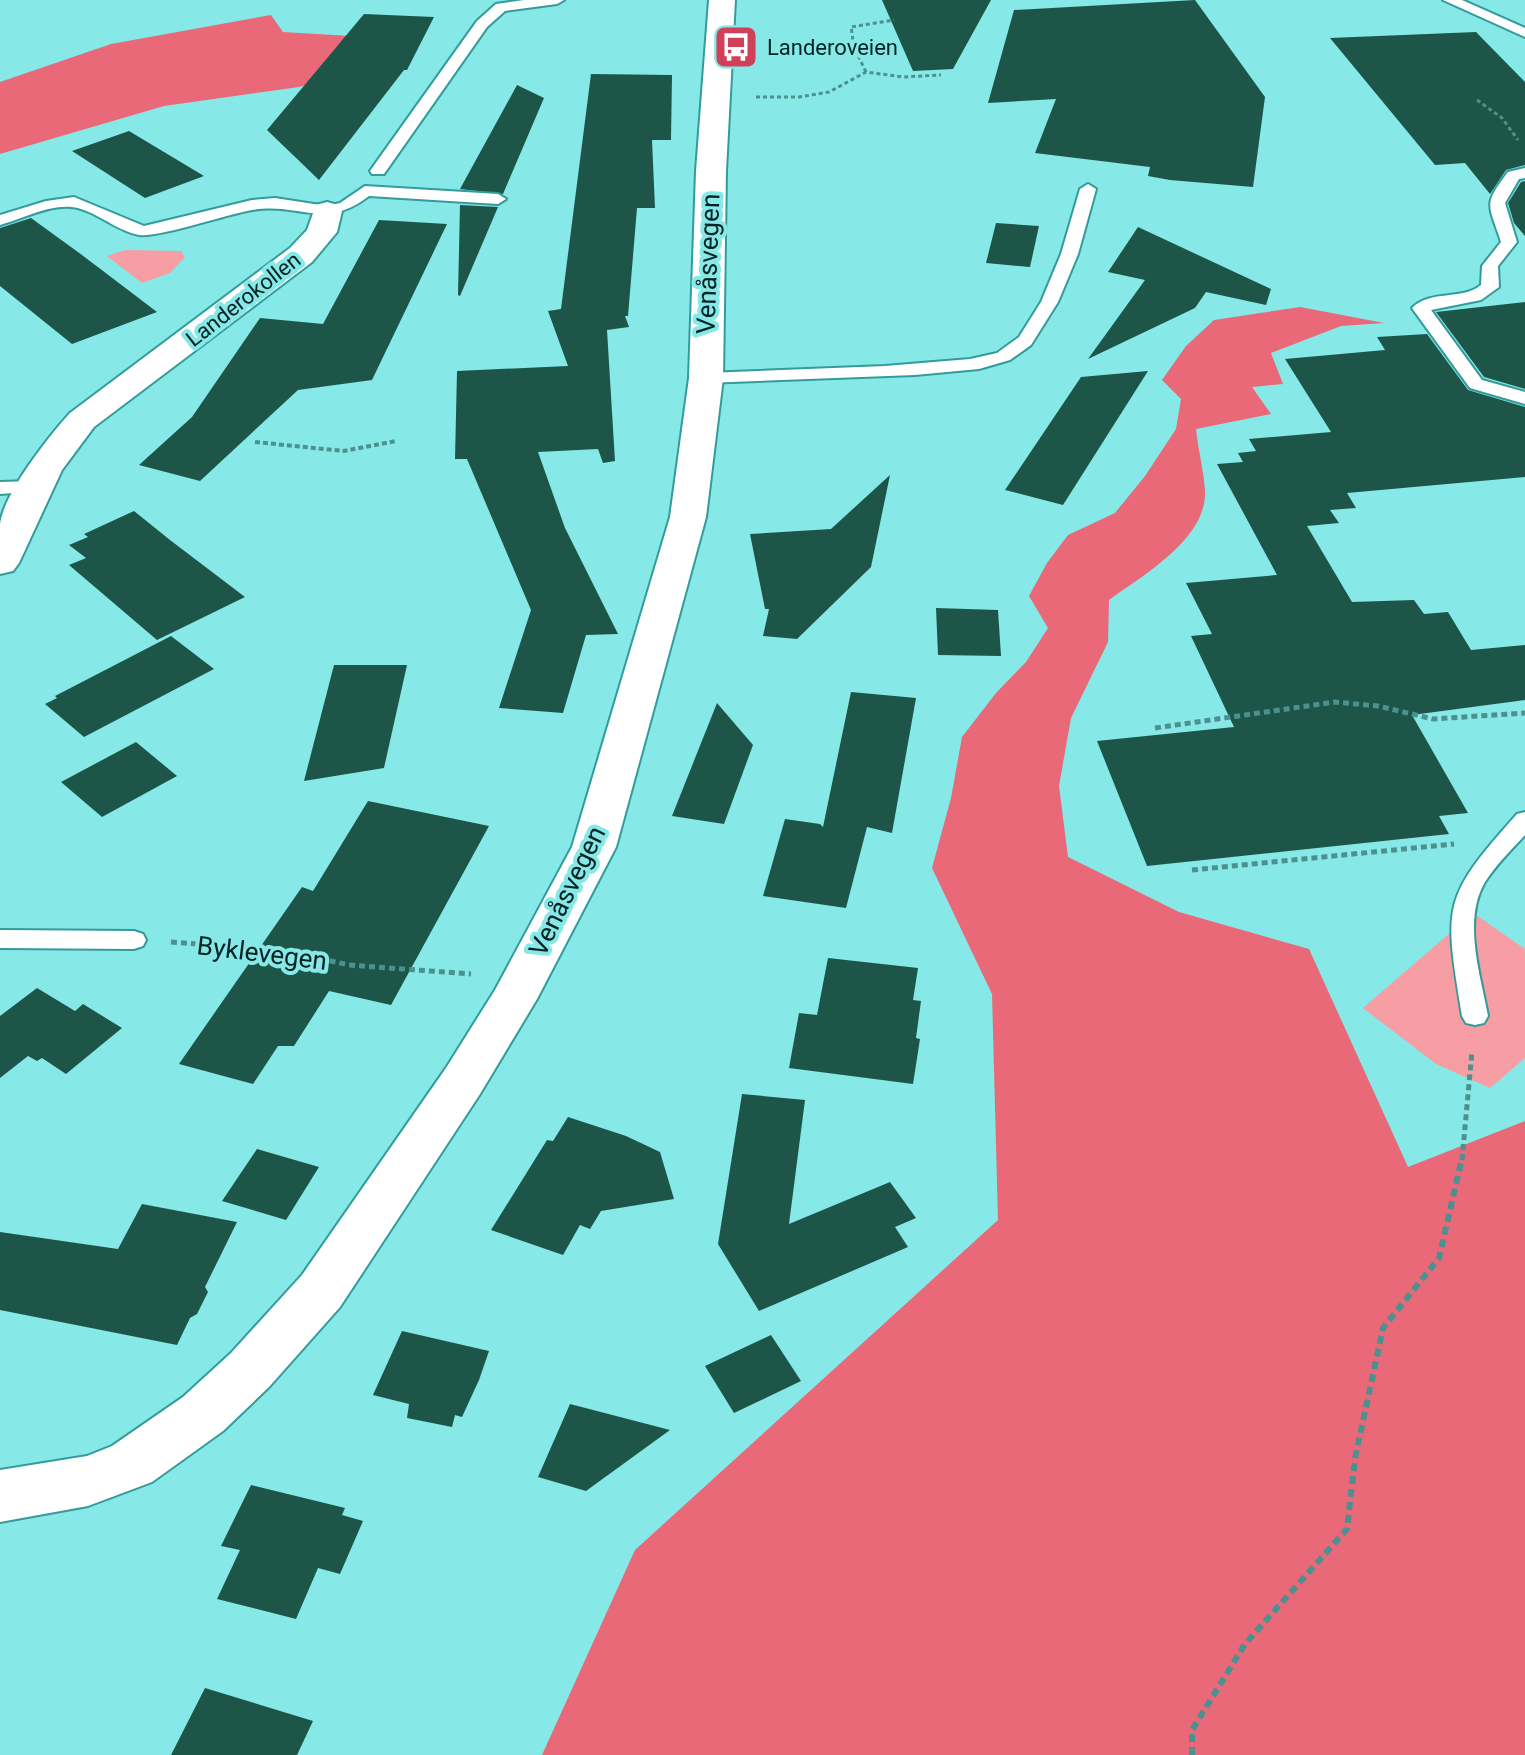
<svg xmlns="http://www.w3.org/2000/svg" width="1525" height="1755" font-family="Roboto,sans-serif">
<rect width="100%" height="100%" fill="#86e8e7"/>
<g fill="#f79ea4">
<path d="M125,250L181,251L185,257L170,273L142,283L107,256Z"/>
<path d="M1473,913L1525,949V1058L1490,1088L1436,1064L1363,1008Z"/>
</g>
<g fill="#e96978">
<path d="M271,15L283,32L351,36L360,68L299,87L164,106L0,154V82L111,44Z"/>
<path d="M1300,307L1384,323L1341,326L1271,353L1283,384L1252,387L1271,414L1196,429C1198,450 1204,471 1205,491C1207,539 1143,575 1109,600L1108,642L1071,718L1059,786L1068,857L1179,912L1309,949L1408,1167L1525,1121V1755H542L635,1550L998,1220L992,994L932,868L951,798L962,737L996,693L1026,662L1048,628L1029,596L1047,563L1068,535L1115,513L1145,476L1176,429L1181,399L1162,380L1186,346L1214,320Z"/>
</g>
<g fill="#1d5649">
<path d="M882,0H991L953,69L913,71Z"/>
<path d="M1195,0L1265,97L1253,187L1170,180L1148,176L1150,167L1035,153L1056,99L988,103L1014,10Z"/>
<path d="M364,14L434,17L407,70H404L319,180L267,130Z"/>
<path d="M1476,32L1525,82V165L1506,170L1490,194L1465,163L1435,165L1330,38Z"/>
<path d="M591,74L672,75L671,140H652L655,208H637L628,316H625L629,327L607,330L615,461L603,463L598,449L538,452L565,528L618,634L586,635L563,713L499,708L531,610L467,459H455L457,371L568,366L548,311L561,309Z"/>
<path d="M517,85L544,98L503,194L460,189Z"/>
<path d="M129,131L204,176L145,198L72,151Z"/>
<path d="M1525,181V236L1514,223L1508,203L1521,182Z"/>
<path d="M460,205L498,207L460,296L458,295Z"/>
<path d="M31,218L82,255L157,312L72,344L0,286V228Z"/>
<path d="M379,220L447,224L372,380L298,390L200,481L139,465L192,417L260,318L323,324Z"/>
<path d="M996,223L1039,226L1030,267L986,263Z"/>
<path d="M1138,227L1271,289L1266,305L1206,292L1195,308L1088,359L1145,280L1108,272Z"/>
<path d="M1525,302V389L1484,377L1436,312Z"/>
<path d="M1427,334L1468,390L1525,407V477L1347,493L1356,508L1330,510L1339,523L1307,526L1352,602L1414,600L1424,614L1448,612L1471,650L1525,645V700L1412,715L1468,813L1439,816L1449,834L1147,866L1097,741L1234,727L1191,636L1212,634L1186,583L1277,575L1217,464L1243,462L1238,453L1256,451L1249,439L1331,432L1285,359L1385,350L1377,337Z"/>
<path d="M1148,371L1063,505L1005,490L1081,377Z"/>
<path d="M890,475L871,567L797,639L763,636L769,609H765L750,534L831,529Z"/>
<path d="M134,511L170,540L245,597L157,640L69,565L86,558L69,545L88,537L84,534Z"/>
<path d="M936,608L998,610L1001,656L938,655Z"/>
<path d="M171,636L214,669L84,737L45,704L57,698L55,696Z"/>
<path d="M334,665H407L384,768L304,781Z"/>
<path d="M851,692L916,698L892,833L867,827L846,908L763,896L785,819L820,824L823,827Z"/>
<path d="M717,703L753,745L724,824L672,816Z"/>
<path d="M136,742L177,776L102,817L61,782Z"/>
<path d="M368,801L489,826L391,1005L329,991L294,1046H278L253,1084L179,1064L302,887L313,891Z"/>
<path d="M828,958L918,968L913,1000L921,1001L916,1038L920,1039L913,1084L789,1068L799,1013L817,1015Z"/>
<path d="M37,988L75,1011L83,1004L122,1028L66,1074L42,1058L37,1061L28,1056L0,1078V1016Z"/>
<path d="M742,1094L805,1100L789,1224L890,1182L916,1218L895,1227L908,1247L759,1311L718,1244Z"/>
<path d="M568,1117L626,1136L660,1152L674,1199L601,1211L590,1229L580,1225L563,1255L491,1230L547,1140L553,1141Z"/>
<path d="M257,1149L319,1167L286,1220L222,1201Z"/>
<path d="M142,1204L237,1222L205,1287L208,1292L197,1314L190,1318L177,1345L0,1310V1232L118,1249Z"/>
<path d="M402,1331L489,1351L479,1380L462,1417L455,1415L452,1427L407,1418L409,1404L373,1395Z"/>
<path d="M771,1335L801,1381L734,1413L705,1366Z"/>
<path d="M570,1404L670,1430L586,1491L538,1477Z"/>
<path d="M251,1485L345,1508L342,1515L363,1521L340,1574L318,1568L296,1619L217,1599L240,1550L221,1546Z"/>
<path d="M205,1688L313,1721L297,1755H171Z"/>
</g>
<g fill="none" stroke-linecap="round" stroke-linejoin="round">
<g stroke="#339b9b" stroke-width="4">
<g id="service">
<path d="M524,0H564L557,4L505,11L487,27L384,174H372L370,171L477,21L496,4Z"/>
<path d="M1443,0H1462L1525,28V37Z"/>
<path d="M1525,168V178L1519,179L1505,203L1517,242L1498,266L1499,287L1481,300L1431,310L1482,380L1525,392V404L1470,388L1412,308C1431,289 1461,301 1481,285L1482,266L1501,242C1489,204 1482,206 1508,172Z"/>
<path d="M1088,184L1096,189L1078,254L1058,302L1031,345L1010,360L979,369L915,375L706,383L697,378L706,373L885,366L970,359L997,353L1019,337L1041,302L1061,254L1080,189Z"/>
<path d="M365,186L498,194L506,199L498,204L369,196C324,231 300,202 252,210C228,214 158,238 139,235C116,231 94,209 71,207C48,205 22,219 0,225V215L46,201L74,197L144,226L252,200L275,198L327,206L340,203Z"/>
<path d="M32,481L39,483L42,487L39,491L0,494V482Z"/>
<path d="M1525,812V835C1511,850 1496,865 1485,882C1462,921 1481,976 1488,1016L1484,1023L1475,1025L1466,1023L1462,1016C1444,905 1441,899 1517,814Z"/>
<path d="M0,930L134,931L143,934L146,940L143,946L134,949L0,948Z"/>
</g>
</g>
<g stroke="#339b9b" stroke-width="4">
<g id="minor">
<path d="M709,0H735L726,171L723,378L706,517L616,847L537,999L480,1094L340,1307L269,1387L223,1431L152,1482L88,1506L0,1522V1470L87,1456L112,1446L183,1397L231,1353L302,1275L446,1068L495,990L572,847L670,517L689,378L696,171Z"/>
<path d="M327,202L338,205L342,211L337,232L312,262L94,427L62,470L19,563L13,571L0,574C0,558 0,540 0,524C4,493 49,436 70,413L290,248L307,230L316,205Z"/>
</g>
</g>
<g stroke="#4c9190" stroke-width="3" stroke-dasharray="4 3" stroke-linecap="butt">
<path d="M866,72L854,47L851,27L894,20"/>
<path d="M756,97H799L829,92L866,72L903,77L941,75"/>
<path d="M1477,100L1502,118L1518,140"/>
</g>
<path stroke="#4c9190" stroke-width="4" stroke-dasharray="5 3" stroke-linecap="butt" d="M255,442L344,451L396,441"/>
<g stroke="#4c9190" stroke-width="5" stroke-dasharray="6 4" stroke-linecap="butt">
<path d="M1155,728L1335,702L1378,706L1433,719L1525,713"/>
<path d="M1192,870L1454,844"/>
<path d="M171,942L286,951L349,965L471,974"/>
<path d="M1462,1160L1472,1051"/>
</g>
<path stroke="#4c9190" stroke-width="6" stroke-dasharray="8 5" stroke-linecap="butt" d="M1192,1755V1730L1245,1644L1347,1529L1355,1458L1383,1328L1439,1258L1462,1158"/>
<use href="#service" fill="#fff" fill-rule="evenodd"/>
<use href="#minor" fill="#fff" fill-rule="evenodd"/>
</g>
<defs>
<g id="bus-square" transform="scale(2.3)"><rect x="-9" y="-9" width="18" height="18" rx="4" fill="#d04058" stroke="#86e8e7"/><path d="M-5-6H5V4H4V6H2V4H-2V6H-4V4H-5ZM-3.5-4V0h7V-4ZM-3.5 1.2v1.5H-2V1.2ZM2 1.2v1.5H3.5V1.2Z" fill="#fff"/></g>
</defs>
<g fill-rule="evenodd">
<use href="#bus-square" x="736" y="47"/>
</g>
<g text-anchor="middle" stroke-width="8" stroke-linejoin="round" paint-order="stroke">
<g font-size="22" fill="#032323" stroke="#86e8e7" text-anchor="start">
<text x="767" y="55">Landeroveien</text>
</g>
<g font-size="22" fill="#032323" stroke="#86e8e7">
<text transform="translate(243 299) rotate(-38)" y="8">Landerokollen</text>
</g>
<g font-size="26" fill="#032323" stroke="#86e8e7">
<text transform="translate(708 264) rotate(-88)" y="9">Venåsvegen</text>
<text transform="translate(567 891) rotate(-64)" y="9">Venåsvegen</text>
<text transform="translate(262 953) rotate(7)" y="9">Byklevegen</text>
</g>
</g>
</svg>
